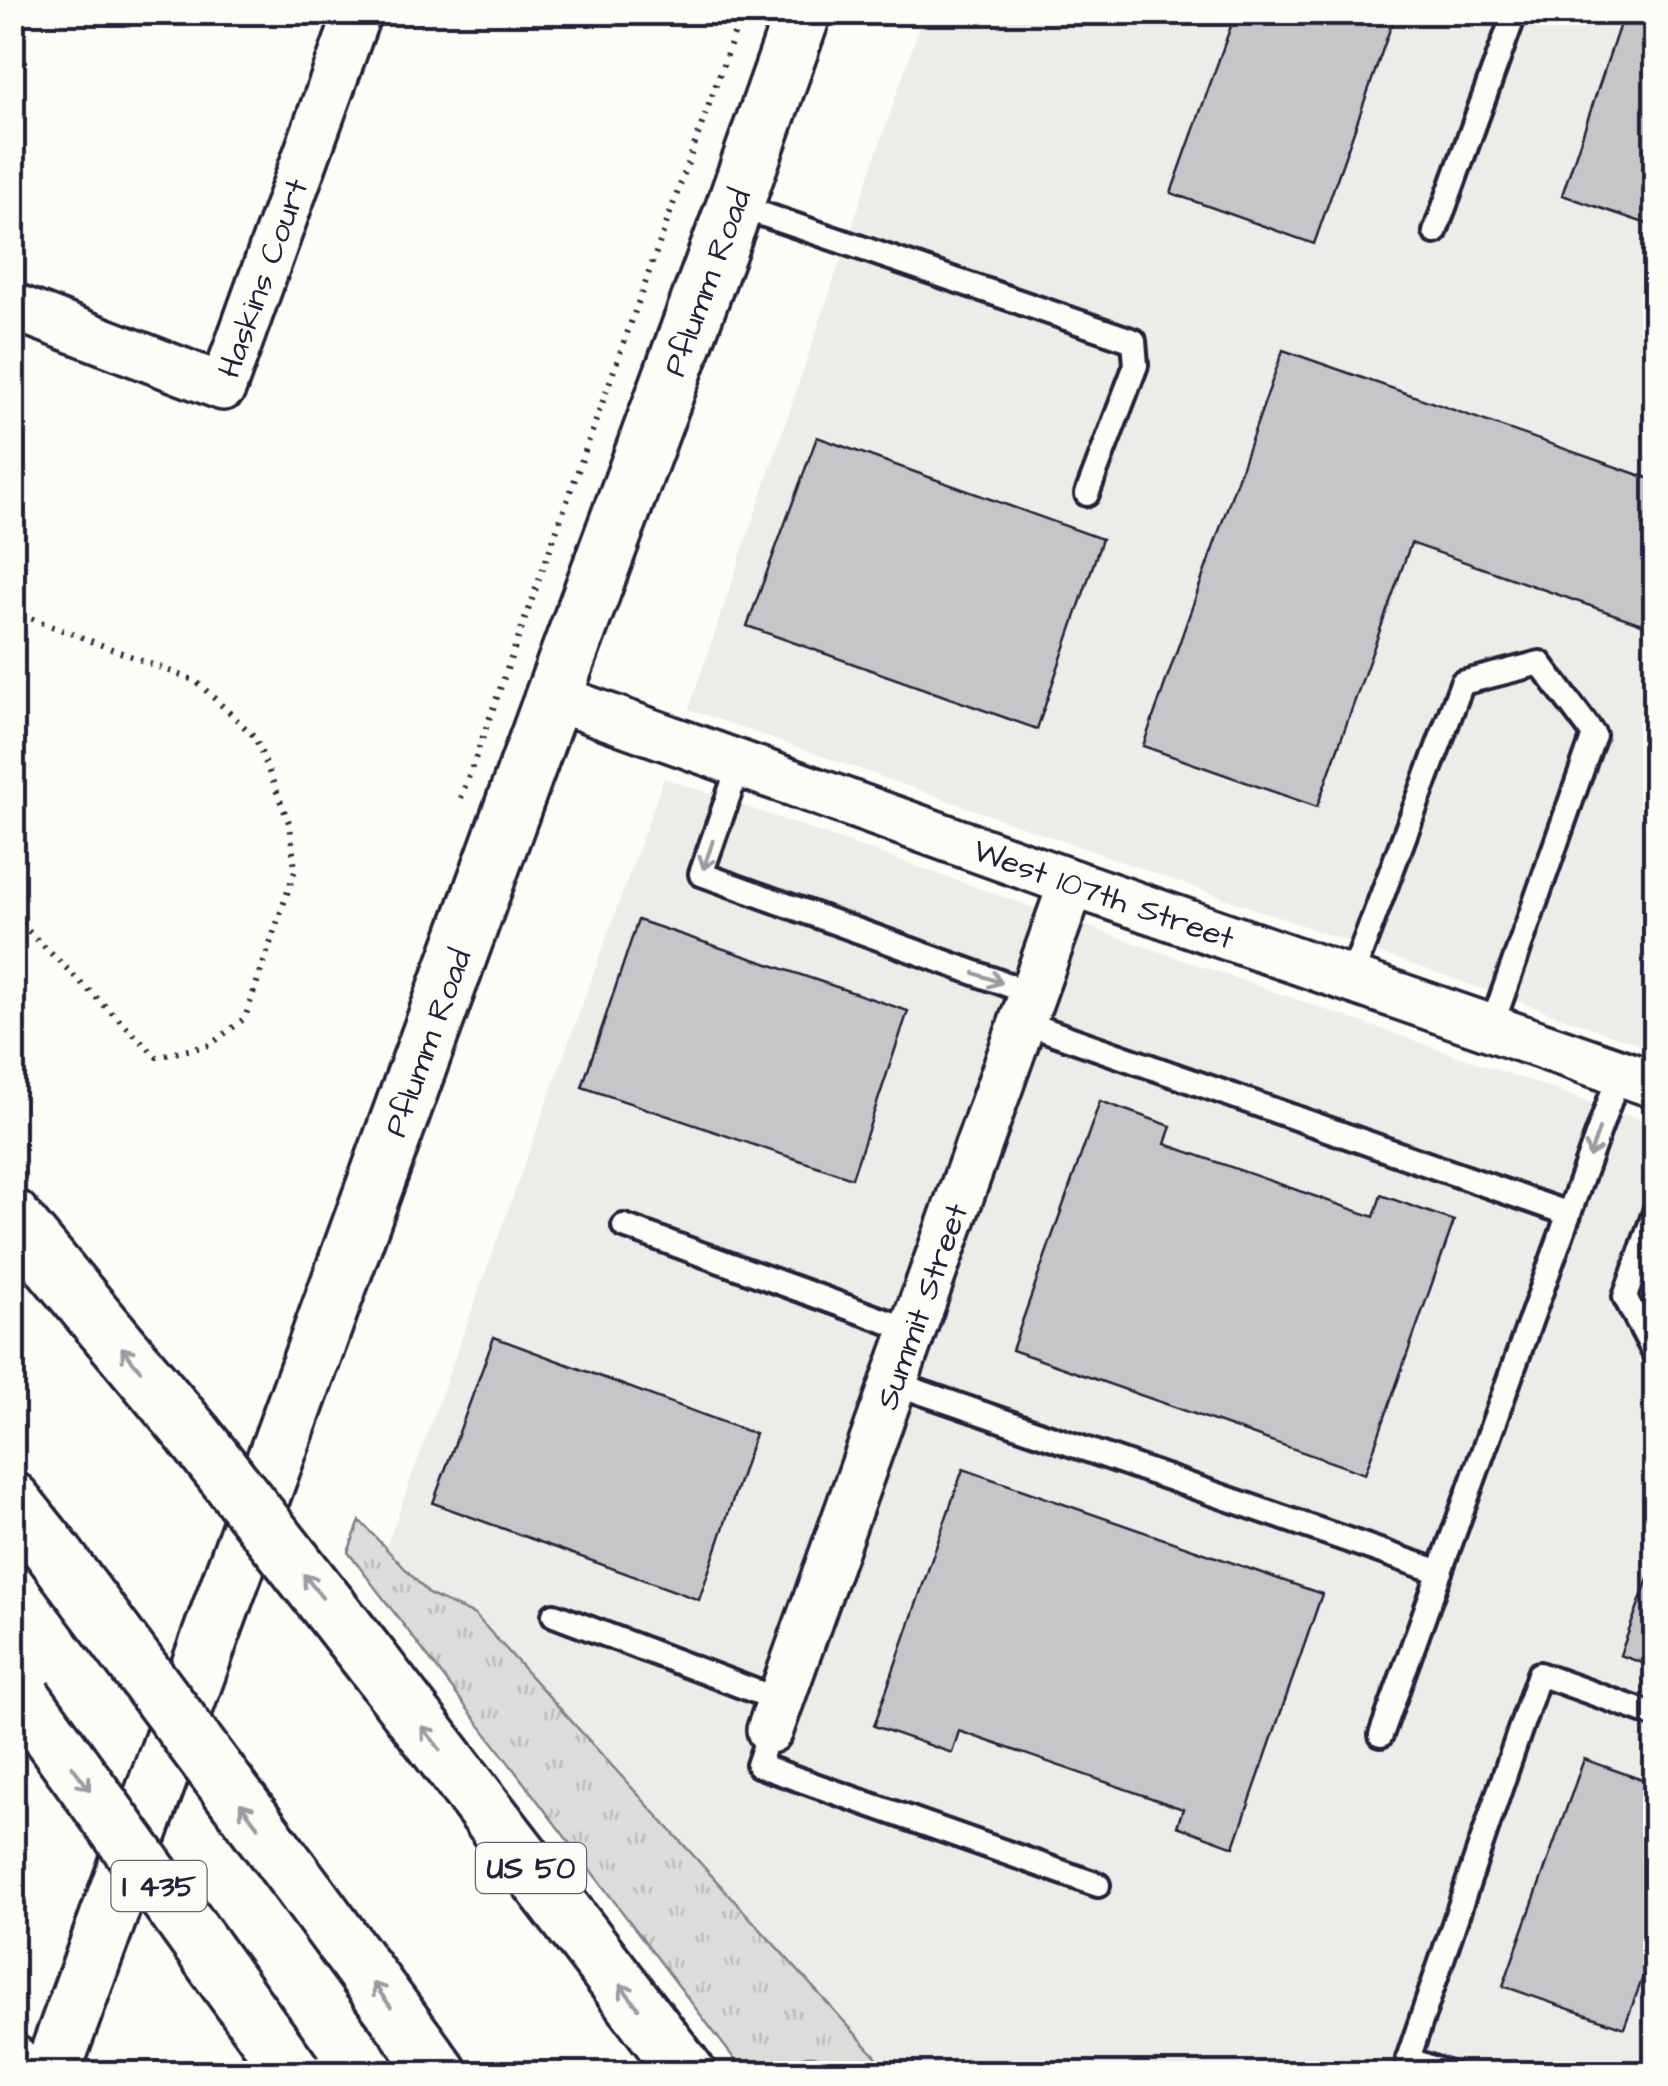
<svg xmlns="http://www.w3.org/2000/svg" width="1668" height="2086" font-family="'Architects Daughter',sans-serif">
<defs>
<pattern id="grass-tufts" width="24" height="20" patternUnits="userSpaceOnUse" patternTransform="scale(2.5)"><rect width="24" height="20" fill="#dddcdb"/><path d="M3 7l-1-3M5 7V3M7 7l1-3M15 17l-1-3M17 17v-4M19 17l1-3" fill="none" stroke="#bdbcbd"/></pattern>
</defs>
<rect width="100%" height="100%" fill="#fdfcf7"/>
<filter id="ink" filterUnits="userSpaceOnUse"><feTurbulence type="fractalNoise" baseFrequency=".01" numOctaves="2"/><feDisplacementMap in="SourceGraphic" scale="20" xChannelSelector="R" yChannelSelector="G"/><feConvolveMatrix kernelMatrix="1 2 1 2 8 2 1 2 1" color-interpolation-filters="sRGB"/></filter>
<g filter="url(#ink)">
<g fill="#ecece9">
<path d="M924,13H1655V1050L689,709Z"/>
<path d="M664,778L1655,1125V2073H891L475,1615L430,1595L386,1548Z"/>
</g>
<path fill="url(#grass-tufts)" stroke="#807f8b" stroke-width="2.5" d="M360,1521L430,1595L475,1615L891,2073H834C819,2051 801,2049 789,2073H745L348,1552Z"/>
<g fill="#c6c6c8" stroke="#22223b" stroke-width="2.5">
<path d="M1236,12H1396L1314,244L1171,193Z"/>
<path d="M1624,12L1656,13V227L1562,195Z"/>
<path d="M1283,350L1656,481V629L1411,543L1317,807L1143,746Z"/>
<path d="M817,437L1102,539L1037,729L747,626Z"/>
<path d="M638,920L908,1011L852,1178L582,1087Z"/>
<path d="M1100,1101L1171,1126L1165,1144L1374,1217L1381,1195L1454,1221L1365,1474L1012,1350Z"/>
<path d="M494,1337L755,1434L699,1600L433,1503Z"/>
<path d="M963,1469L1322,1594L1234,1847L1177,1826L1183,1809L959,1731L952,1753L874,1726Z"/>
<path d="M1656,1557V1668L1620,1655Z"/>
<path d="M1584,1759L1656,1785V1942L1624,2028L1503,1986Z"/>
</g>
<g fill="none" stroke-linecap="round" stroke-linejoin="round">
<g stroke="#22223b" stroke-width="30">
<g id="lane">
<path d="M735,205L1134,341L1136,365L1087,494"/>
<path d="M1435,232L1515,12"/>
<path d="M740,763L701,874L1033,994"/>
<path d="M1351,978L1462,683L1540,663L1594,735L1491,1028"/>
<path d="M1023,1022L1569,1214"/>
<path d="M1656,1209L1625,1297L1656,1356"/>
<path d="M624,1226L913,1331"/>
<path d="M894,1383L1440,1572"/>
<path d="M554,1615L781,1701"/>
<path d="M770,1730L758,1765L1098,1885"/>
<path d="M1381,1735L1620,1072"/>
<path d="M1449,2074L1408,2059L1539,1674L1656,1716"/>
</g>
</g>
<g stroke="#22223b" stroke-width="52">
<g id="street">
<path id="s1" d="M12,306L223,387L358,12"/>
<path id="s2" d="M553,697L1072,883L1656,1085"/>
<path id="s3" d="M770,1730L1072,883"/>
</g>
</g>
<g stroke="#22223b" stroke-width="62">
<g id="secondary">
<path id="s4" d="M51,2074L553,697L735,205L803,12"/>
</g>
</g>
<g stroke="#22223b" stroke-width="62">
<g id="highway">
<path d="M12,1217L193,1434"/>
<path d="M12,1500L47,1544"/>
<path d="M373,1663L688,2074"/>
<path d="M307,1893L440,2074"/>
<path d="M12,2063L18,2074"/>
</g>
</g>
<g stroke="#22223b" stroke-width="6" stroke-dasharray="2.5 8" stroke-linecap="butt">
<path d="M12,611L196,681L255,737L290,825L295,870L245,1018L210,1045L157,1057L12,915"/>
<path d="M461,798L742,12"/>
</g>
<use href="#lane" stroke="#fdfcf7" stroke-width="22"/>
<use href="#street" stroke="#fdfcf7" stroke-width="45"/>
<use href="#secondary" stroke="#fdfcf7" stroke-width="55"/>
<use href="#highway" stroke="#fdfcf7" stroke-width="55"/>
<g stroke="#22223b" stroke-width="62" stroke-linecap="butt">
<g id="highway-bridge">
<path d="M193,1434L373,1663"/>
<path d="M47,1544L307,1893"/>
<path d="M24,1699L294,2074"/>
</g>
</g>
<use href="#highway-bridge" stroke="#fdfcf7" stroke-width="55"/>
</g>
<defs><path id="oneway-shaft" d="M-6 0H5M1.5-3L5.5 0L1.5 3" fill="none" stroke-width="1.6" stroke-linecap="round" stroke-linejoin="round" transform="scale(2.5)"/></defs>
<g stroke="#9a9aa2">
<use href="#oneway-shaft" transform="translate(708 855) rotate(109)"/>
<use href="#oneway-shaft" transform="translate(988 978) rotate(20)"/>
<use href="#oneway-shaft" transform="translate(1594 1143) rotate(110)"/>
<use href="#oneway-shaft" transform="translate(131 1359) rotate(-129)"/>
<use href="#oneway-shaft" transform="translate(313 1586) rotate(-128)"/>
<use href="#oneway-shaft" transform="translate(431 1738) rotate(-128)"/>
<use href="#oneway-shaft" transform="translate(81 1778) rotate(54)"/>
<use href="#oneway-shaft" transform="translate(249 1815) rotate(-127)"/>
<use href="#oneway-shaft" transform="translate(382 1995) rotate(-126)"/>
<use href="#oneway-shaft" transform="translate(629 1996) rotate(-128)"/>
</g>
</g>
<g text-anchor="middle" stroke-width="8" stroke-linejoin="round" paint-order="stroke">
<g fill="#fdfcf7" stroke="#646373" stroke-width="2.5">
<rect x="476" y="1843" width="110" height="50" rx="8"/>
<rect x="111.5" y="1861" width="95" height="50" rx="8"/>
</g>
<g font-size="30" font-weight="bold" fill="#22223b">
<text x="531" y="1878">US 50</text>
<text x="159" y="1896">I 435</text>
</g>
<g font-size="32" fill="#22223b" stroke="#fdfcf7">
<text dy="11" stroke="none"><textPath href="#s1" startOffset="342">Haskins Court</textPath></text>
<text dy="11" stroke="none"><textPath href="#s4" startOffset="1908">Pflumm Road</textPath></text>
<text dy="11" stroke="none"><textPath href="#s2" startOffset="585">West 107th Street</textPath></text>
<text dy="11" stroke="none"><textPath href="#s4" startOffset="1098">Pflumm Road</textPath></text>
<text dy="11" stroke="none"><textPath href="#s3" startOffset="450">Summit Street</textPath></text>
</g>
</g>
<rect width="1668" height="2086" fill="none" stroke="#fdfcf7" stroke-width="50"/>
<rect x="25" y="25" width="1618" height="2036" fill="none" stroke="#22223b" stroke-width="4" filter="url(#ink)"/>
</svg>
